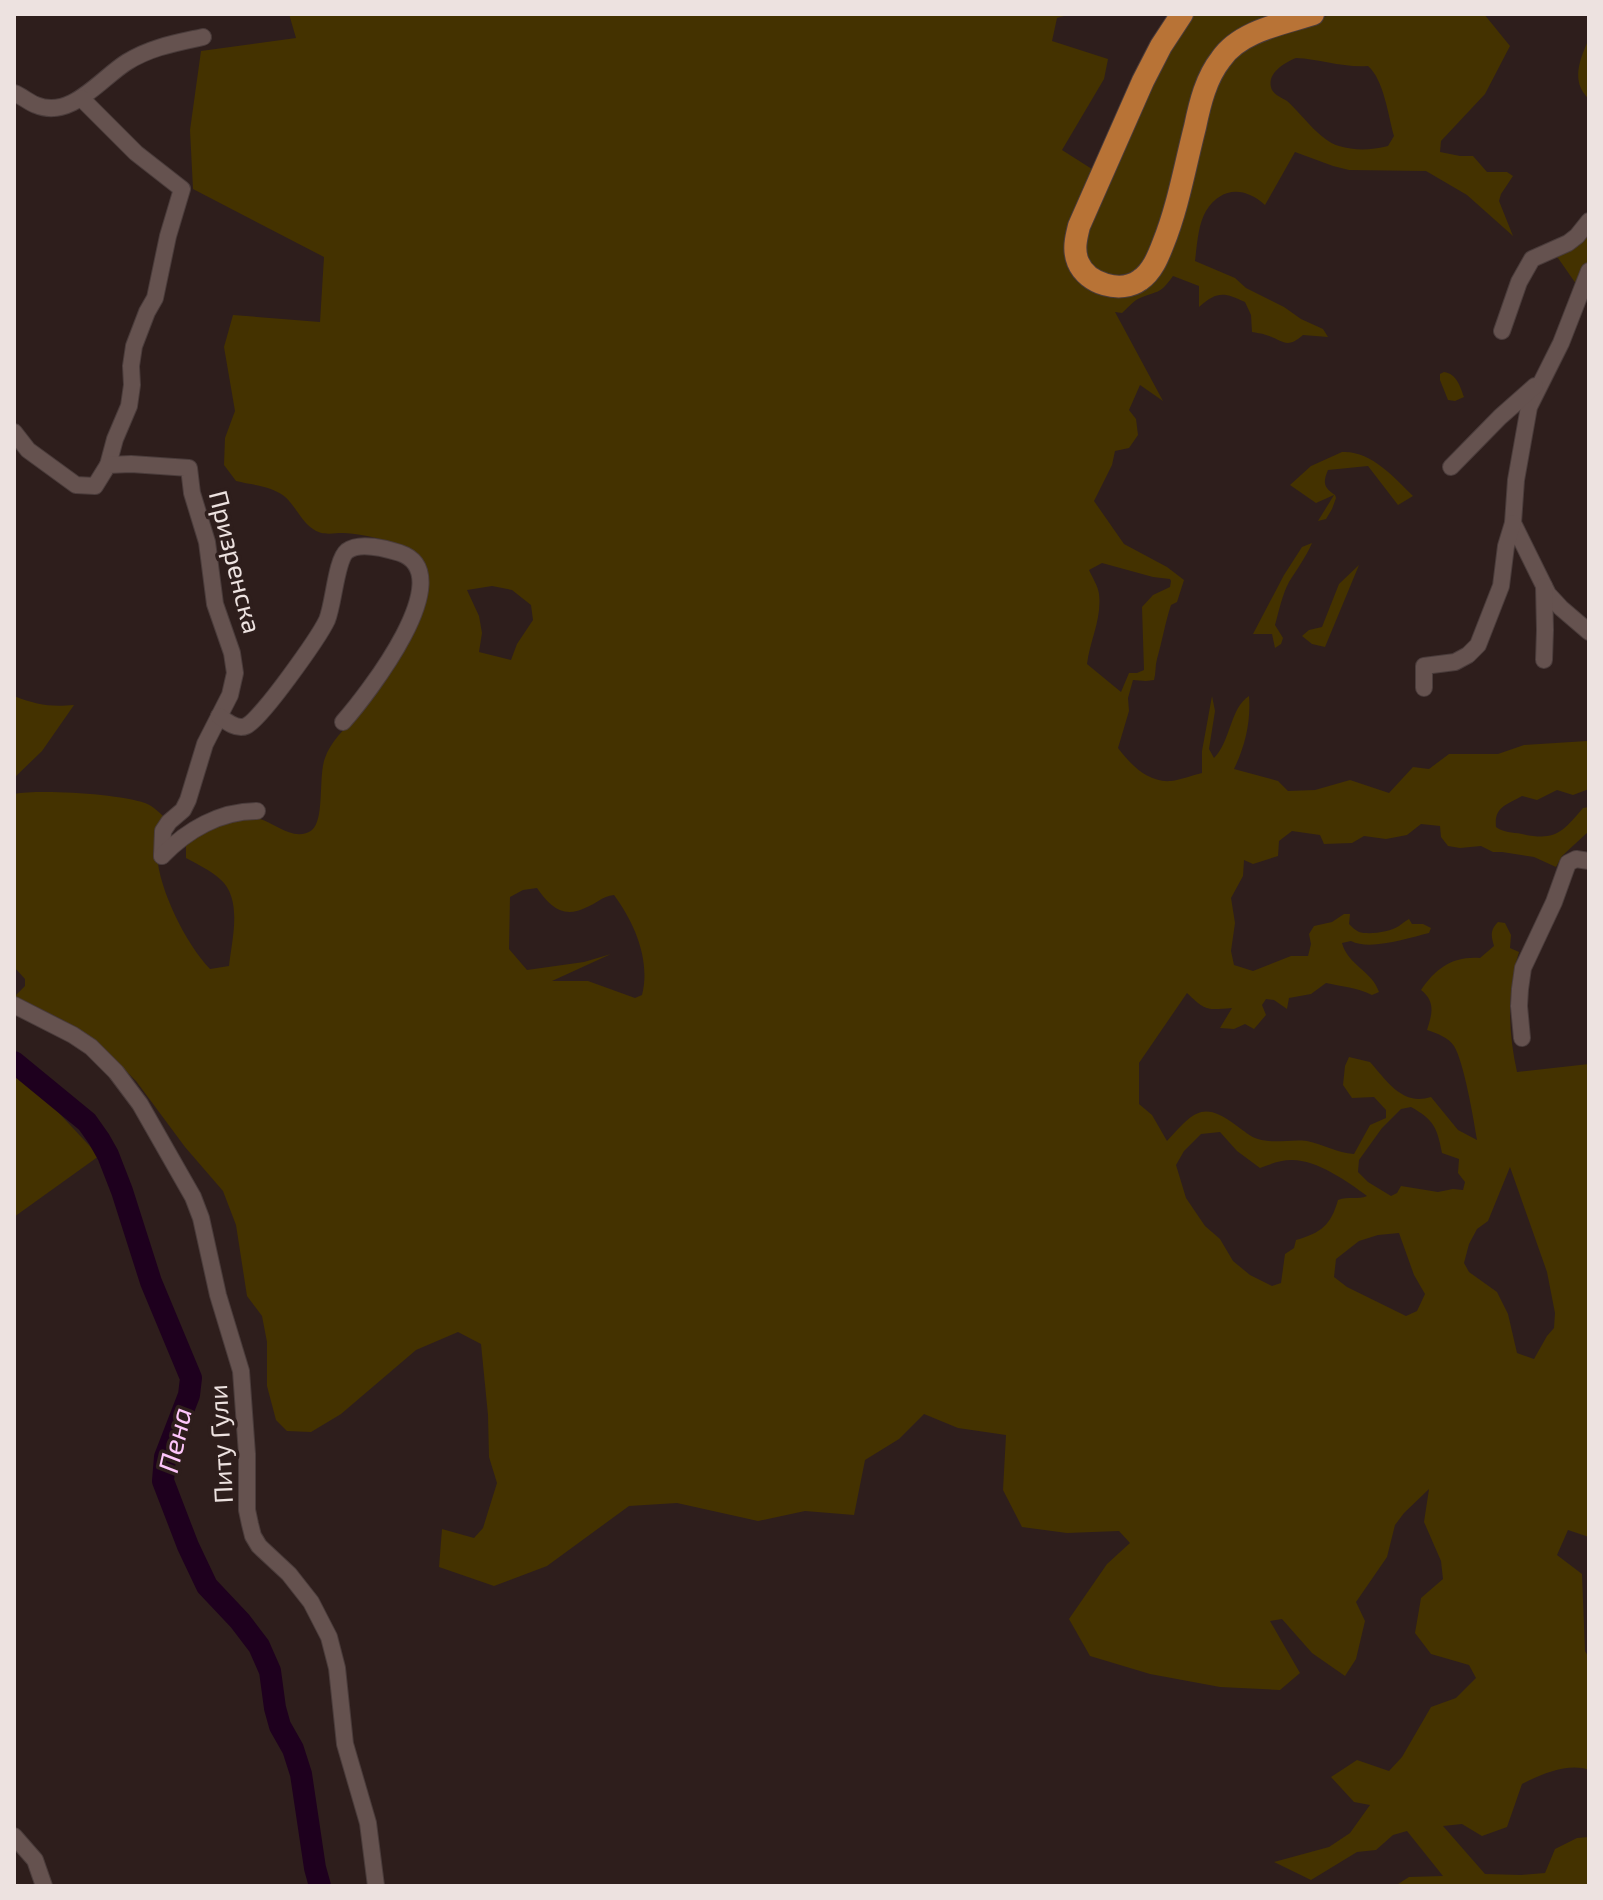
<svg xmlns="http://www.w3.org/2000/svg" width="1603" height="1900" font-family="'Exo 2',sans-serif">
<rect width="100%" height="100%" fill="#2e1e1c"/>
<g fill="#443200" fill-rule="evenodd">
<path d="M289,14H1071L1057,18L1052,41L1108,59L1104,79L1062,150L1095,171L1069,252L1132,294L1217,80L1240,50L1332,14H1484L1510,46L1485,94L1441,141L1440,152L1460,156H1473L1487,172H1507L1513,176L1501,194L1499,201L1513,236L1467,195L1426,171L1349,170L1333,166L1295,152L1265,205C1245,187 1222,186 1206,211C1198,224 1197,246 1195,261L1235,278L1246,288L1284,307L1301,319L1323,329L1328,337L1303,335C1286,350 1283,340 1266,335C1261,333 1256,333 1252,332L1251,315L1245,302C1224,292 1217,291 1199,307V286L1173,276C1159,296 1157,290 1138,299C1132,302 1127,309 1122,313L1115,312L1163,401L1140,385L1129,410L1136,419L1138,435L1129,448L1115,451L1112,465L1094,501L1124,544L1167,567L1184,580L1177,602L1171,605C1165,623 1162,642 1157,659C1155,666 1156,673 1154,680L1146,681L1133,680L1128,698L1129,711L1118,748C1130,764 1148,783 1171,781C1181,780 1192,775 1202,773V751L1212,696L1215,711L1209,749L1214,758C1231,741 1230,708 1249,696C1251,722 1245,746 1234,769L1278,781L1288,791L1315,790L1350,780L1389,793L1413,767L1429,769L1449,754H1498L1524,745L1587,741L1589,743V789L1573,795L1557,790L1537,800L1522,796C1506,805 1494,807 1496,827C1504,833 1512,832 1522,834C1555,841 1562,833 1583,808L1589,807V831L1562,856L1556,867L1534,857L1502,852H1493L1481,846L1460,848L1448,846L1441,837L1440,826L1421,824L1407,835L1386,839L1364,836L1352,843L1324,844L1320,835L1292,831L1279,841L1278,856L1253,864L1244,860L1243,876L1231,898L1235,923L1231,951L1234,965L1253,971L1291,956H1308L1311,944L1309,934L1314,926L1332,922L1344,914H1350L1349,924C1352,927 1355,930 1359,932C1369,935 1390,932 1399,926C1402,924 1405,921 1409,919L1412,924H1423L1431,928L1429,933C1408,938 1370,951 1351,941L1342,943C1347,964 1373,972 1379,992L1372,995C1355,987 1344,987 1326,983L1311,994L1289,998L1287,1009L1274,1000L1266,999L1262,1005L1266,1015L1254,1029L1245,1024L1234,1029L1220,1028L1232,1008C1206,1010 1206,1011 1187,993L1139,1063V1104L1152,1115L1167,1141C1193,1113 1202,1099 1237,1126C1243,1130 1250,1137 1258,1139C1274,1144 1290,1139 1307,1141C1323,1144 1337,1153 1354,1154L1370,1125L1386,1118V1110L1374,1097L1352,1098L1343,1085L1345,1066L1349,1057L1370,1062C1387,1081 1402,1106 1431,1097L1458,1130L1477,1140C1474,1121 1464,1062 1454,1046C1449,1038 1437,1033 1427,1030C1432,1014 1436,1002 1421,990C1436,968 1453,956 1480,958L1494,946C1491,936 1490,930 1498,922L1505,923L1511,935L1510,948L1519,952C1507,993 1508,1031 1517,1072L1589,1064V1537L1568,1530L1557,1555L1582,1574L1585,1651L1589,1658V1770C1569,1762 1539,1775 1522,1784L1507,1827L1482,1836L1462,1824L1443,1826L1485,1874L1521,1875L1545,1873L1555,1849L1577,1838L1589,1837V1886H1395L1409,1877L1443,1876L1407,1831L1393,1835L1376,1850L1357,1852L1311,1880L1274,1862L1329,1847L1350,1833L1370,1805L1354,1802L1331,1777L1357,1760L1389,1771L1402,1757L1431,1707L1456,1698L1476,1678L1469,1665L1431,1654L1415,1633L1421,1598L1443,1579L1441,1561L1424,1522L1429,1489L1404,1513L1395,1525L1387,1557L1356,1602L1365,1621L1356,1659L1345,1676L1312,1653L1282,1619L1270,1621L1300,1673L1280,1690L1220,1687L1150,1674L1090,1656L1069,1619L1107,1564L1130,1543L1119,1531L1067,1533L1022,1527L1003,1490L1006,1435L958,1428L924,1414L899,1439L865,1460L854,1515L805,1511L758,1521L677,1503L629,1506L547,1566L494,1586L439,1567L442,1529L474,1538L483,1528L497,1483L489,1457L488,1415L481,1344L458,1332L416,1350L341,1414L311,1432L287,1431L276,1420L267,1386V1342L262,1316L247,1296L236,1225L223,1191L185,1147L136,1081L113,1058L89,1037L63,1020L15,996L25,986V979L14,967V794C40,789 120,794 145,803C153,806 159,812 165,818C162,830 156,843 157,855C159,890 186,944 210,969L229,966C232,939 243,899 220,879C210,870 197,864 186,858V844C200,834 218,821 235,818C242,817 254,817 260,819C275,823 295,843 312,830C325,819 318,776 325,758C330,743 343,730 354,719L427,588C427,582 428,575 426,569C420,544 365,534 343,533C333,533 322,536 313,529C301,521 295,505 284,496C271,486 252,485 236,481L224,465L225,438L235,411L224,347L233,315L320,322L324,257L193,189L190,130L201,51L296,38ZM1296,58C1320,59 1344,68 1368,66C1384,80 1388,115 1394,136L1388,146C1371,150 1356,151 1339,146C1319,140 1302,114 1287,101C1282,98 1275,95 1272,90C1265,74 1284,63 1296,58ZM1102,563L1153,577L1170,579L1171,581L1170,587L1153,595L1142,607L1144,670L1137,673H1129L1121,692L1087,664C1090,640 1102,619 1099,594C1098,586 1092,577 1089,570ZM492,586L512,590L531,605L533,620L517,644L511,660L479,652L482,633L479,616L467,590ZM537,888C549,905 562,919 585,908C596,904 602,896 614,895C634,922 651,960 642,995L635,998L588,981H552L611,954L584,962L527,970L509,949L510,897L523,890ZM1411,1107C1434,1120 1437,1127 1442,1153L1459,1159L1458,1173L1465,1182L1463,1190L1453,1189L1438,1192L1401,1186L1397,1193L1391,1196L1368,1182L1358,1172L1359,1160L1382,1128L1401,1109ZM1220,1132L1237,1151L1260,1168C1271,1164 1280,1160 1292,1160C1317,1160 1347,1181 1367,1196C1358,1200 1348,1196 1338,1200C1331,1225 1321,1233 1296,1240L1294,1248L1285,1254L1281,1283L1272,1286L1250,1275L1233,1261L1220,1239L1205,1226L1186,1198L1176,1165L1184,1151L1201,1134ZM1510,1167L1547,1272L1555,1313L1554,1328L1547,1336L1534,1359L1517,1353L1508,1314L1497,1292L1469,1272L1464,1263L1469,1244L1477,1229L1488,1221ZM1399,1233L1414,1275L1425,1294L1417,1311L1406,1316L1347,1287L1334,1277L1336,1259L1359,1241L1378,1235Z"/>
<path d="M1192,14H1291L1218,48L1206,62L1197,84L1164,216L1142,265L1128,274L1117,275L1105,274L1097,269L1091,263L1087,253V234L1143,97Z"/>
<path d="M1589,39V99C1570,82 1580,58 1589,39Z"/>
<path d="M1589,221V271L1581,291L1558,258L1549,252Z"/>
<path d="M1444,372C1457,374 1460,386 1464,397L1455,401L1448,400L1440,380V374Z"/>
<path d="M1342,452C1370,450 1394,477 1413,496L1398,505L1368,466L1328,470C1323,482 1323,487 1335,495L1336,498L1332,509L1326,519L1318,521L1334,495L1316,503L1290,485L1311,466Z"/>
<path d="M1312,543C1306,557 1297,569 1289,582C1282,595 1279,611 1275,625L1283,638L1281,644L1275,648L1272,634H1253L1284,575L1302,547Z"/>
<path d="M1359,565L1325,647L1312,644L1302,636L1309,630L1322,627L1339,584Z"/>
<path d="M14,696C37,705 50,707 74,705L42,751L14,778Z"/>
<path d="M14,1073L57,1111L99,1156L14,1217Z"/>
</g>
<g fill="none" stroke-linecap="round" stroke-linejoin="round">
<path stroke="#1e001e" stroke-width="22" d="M14,1062L87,1122L99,1139L108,1155L122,1191L151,1282L191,1378L189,1395L165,1457L163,1481L188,1546L207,1586L240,1621L259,1646L270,1671L275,1708L280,1726L293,1749L301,1774L315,1868L320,1886"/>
<g stroke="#4a3c3b" stroke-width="18">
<g id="minor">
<path d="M14,93C22,96 28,102 36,105C71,120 101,78 127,62C151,47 176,43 203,37"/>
<path d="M81,98L136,153L182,189L168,236L155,298L147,312L134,346L131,366L132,385L129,406L115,439L108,465"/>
<path d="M1589,271L1561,343L1529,407L1516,480L1513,523L1548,594L1561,608L1589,632"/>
<path d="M1502,331L1519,282L1532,259L1568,243L1577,236L1589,221"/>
<path d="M14,432L28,450L76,485L95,486L108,465L131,464L189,468L192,493L207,542L215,604L232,653L235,673L230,695L205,744L188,800L183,810L169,822L163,831L162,856"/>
<path d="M1451,467L1500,417L1535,386"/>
<path d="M1544,660L1545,630L1544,586"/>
<path d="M1424,688V666L1455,662L1468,655L1478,645L1501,586L1506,546L1513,523"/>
<path d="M219,716C227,722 237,730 246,726C260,721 319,637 327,620C334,603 336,560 347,551C360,541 387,549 400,553C462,574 366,696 343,722"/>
<path d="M162,856C187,830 220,811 257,811"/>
<path d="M14,1005L73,1035L91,1047L116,1072L140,1104L193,1197L201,1218L218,1295L241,1371L247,1454V1510L250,1524L253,1536L259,1546L289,1574L311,1602L329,1637L337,1668L345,1744L368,1823L376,1886"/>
<path d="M1522,1038L1519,1006L1520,989L1523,968L1554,902L1568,863L1576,859L1589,861"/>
<path d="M14,1836L35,1860L44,1886"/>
</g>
</g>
<g stroke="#4a3c3b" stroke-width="24">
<path id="major" d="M1182,14L1161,46L1143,81L1079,226C1076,238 1073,250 1078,262C1087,284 1121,294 1140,280C1152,272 1158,257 1163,244C1178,207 1185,166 1195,127C1200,103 1206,78 1221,59C1240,31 1282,24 1313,14"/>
</g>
<use href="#minor" stroke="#65524f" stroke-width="16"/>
<use href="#major" stroke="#b87336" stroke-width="22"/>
</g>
<g text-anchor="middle" stroke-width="7" stroke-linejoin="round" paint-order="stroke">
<g font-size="26" fill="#ede2e0" stroke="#2e1e1c">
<text transform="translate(235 562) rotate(76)" y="9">Призренска</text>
<text transform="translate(221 1444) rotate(-93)" y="9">Питу Гули</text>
</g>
<g font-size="28" font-style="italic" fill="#fec6fb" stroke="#2e1e1c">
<text transform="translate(175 1440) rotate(-77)" y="10">Пена</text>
</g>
</g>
<rect width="1603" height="1900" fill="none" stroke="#ede2e0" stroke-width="32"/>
</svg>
